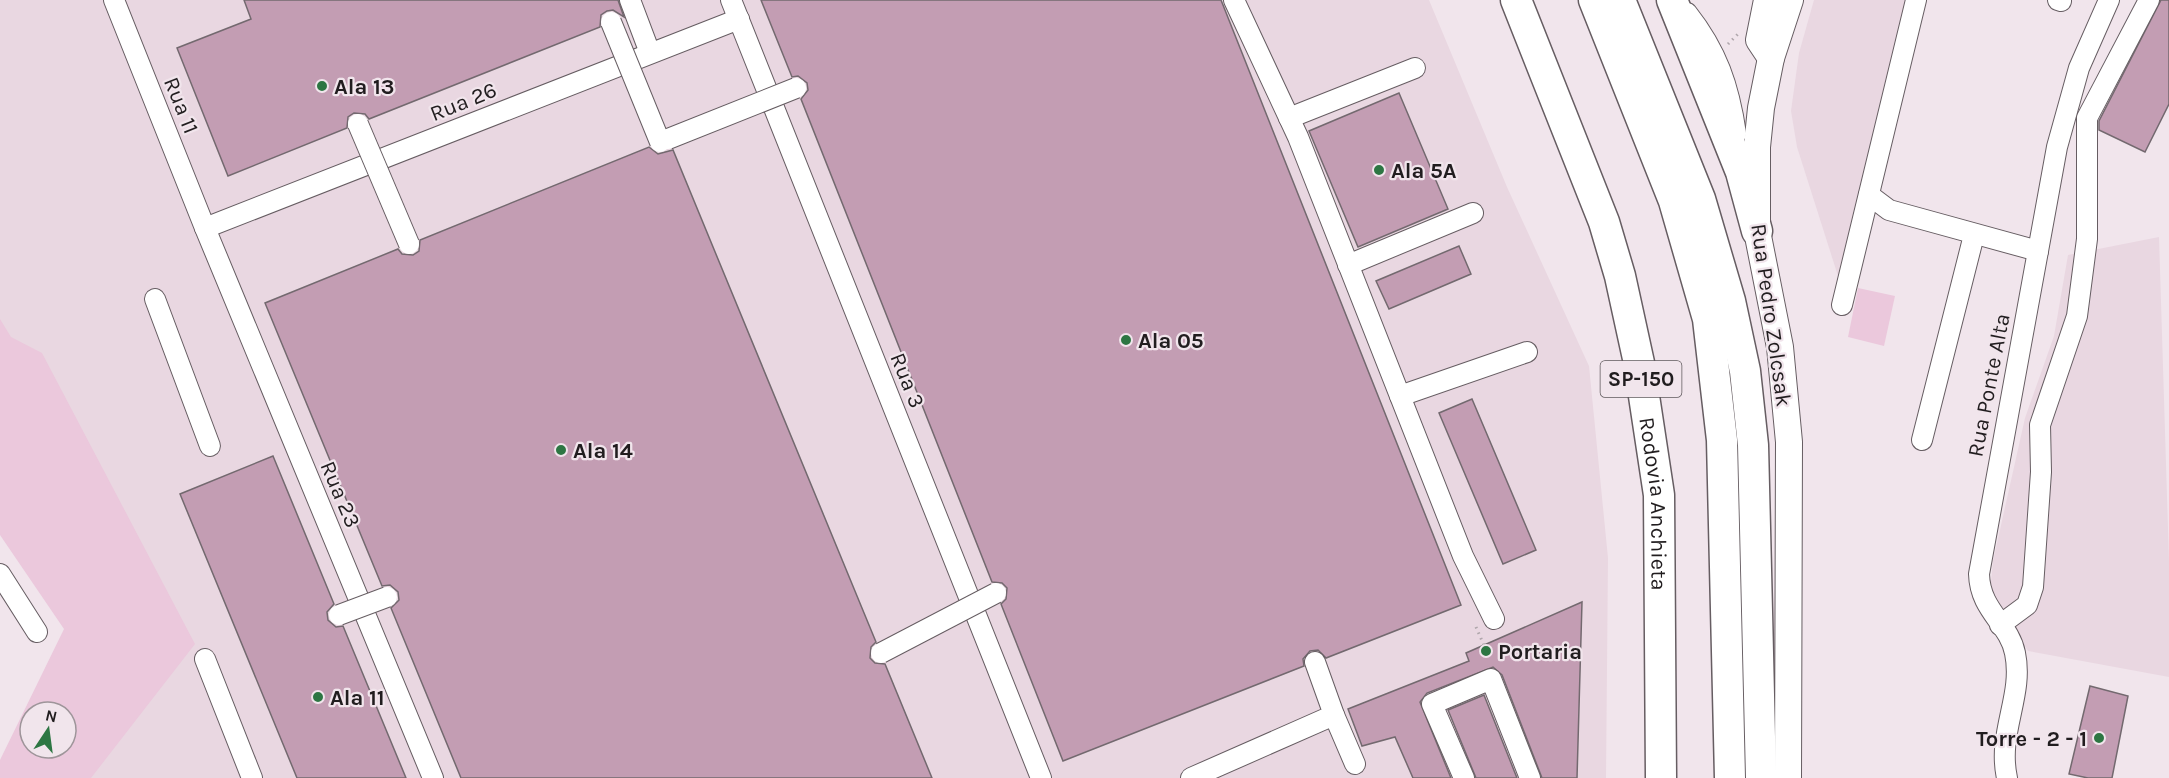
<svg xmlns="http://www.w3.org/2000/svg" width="2169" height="778" font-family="Karla,sans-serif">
<rect width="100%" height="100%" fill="#f1e5ec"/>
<g fill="#e9d7e1">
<path d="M0,0H1429L1507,187L1589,366L1608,558L1606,778H16L66,748L168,673L0,453Z"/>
<path d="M1814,0H1905L1838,276L1797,147L1791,111L1799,53Z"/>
<path d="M2159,237L2169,561V677L2028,651L1990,592L1993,561L2025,418L2054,336L2068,255Z"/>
</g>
<g fill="#ebc8dc" fill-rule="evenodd">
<path d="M1858,288L1895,296L1884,346L1848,337Z"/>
<path d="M0,319L11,337L42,353L195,644L91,778H0V760L64,629L0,535ZM30,712H66V748H30Z"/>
</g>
<g fill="#c39db3" stroke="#73696f" stroke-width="1.5">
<path d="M244,0H618L624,17L613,10L607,11L601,15L600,27L369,119L365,114L354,113L348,117L347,128L228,176L177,48L251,19Z"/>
<path d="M761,0H1221L1461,605L1326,658L1318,650L1310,651L1303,659L1304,666L1063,761L1001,604L1006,599L1007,588L1002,583L992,582L801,99L808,90L807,83L798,76L792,77Z"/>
<path d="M2161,0H2169V104L2145,152L2099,130V121Z"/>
<path d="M1399,93L1448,209L1358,247L1309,131Z"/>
<path d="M649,147L658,154L673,150L876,642L871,647L870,658L875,663L885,664L932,778H461L391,608L399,600L398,592L390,585L382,586L265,303L398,249L402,254L413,255L419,251L420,240Z"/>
<path d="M1459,246L1471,274L1389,309L1376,281Z"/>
<path d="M1472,399L1536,550L1503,564L1439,413Z"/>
<path d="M273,456L334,604L327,612L328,620L336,627L343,626L406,778H297L180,494Z"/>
<path d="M1582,602L1577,778H1542L1502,675L1493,667L1427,693L1420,702L1451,778H1413L1395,737L1362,746L1348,709L1469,661L1466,653Z"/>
<path d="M2090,686L2128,696L2112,778H2088L2069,774Z"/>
<path d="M1484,695L1517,778H1476L1448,710Z"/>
</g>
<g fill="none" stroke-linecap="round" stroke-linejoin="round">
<g stroke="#665d62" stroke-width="22">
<g id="minor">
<path d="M114,0L205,228L433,778"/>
<path d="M630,0L650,53"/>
<path d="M731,0L1041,778"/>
<path d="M1234,0L1298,137L1463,556L1494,619"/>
<path d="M2058,0L2061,1"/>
<path d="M1687,13C1717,51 1729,86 1736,134"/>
<path d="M1289,118L1415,68"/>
<path d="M1869,195L1889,210L2038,251"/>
<path d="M205,228L739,19"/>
<path d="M1348,265L1473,213"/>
<path d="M155,299L210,446"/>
<path d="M1842,305L1916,0"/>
<path d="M1400,396L1527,352"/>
<path d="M1922,440L1974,235"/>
<path d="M0,574L37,632"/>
<path d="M2000,625L2027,605L2033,587L2041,472L2040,425L2077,316L2087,239V118L2149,0"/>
<path d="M205,659L252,778"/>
<path d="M1334,715L1355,764"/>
<path d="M1191,778L1334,715L1315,662"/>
<path d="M1464,778L1432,704L1491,679L1530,778"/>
<path d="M2007,778C1997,732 2024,696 2015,653C2009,623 1980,611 1979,574L2057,147L2079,68L2109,0"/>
</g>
</g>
<g stroke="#665d62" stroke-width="28">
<g id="major">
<path d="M1767,0L1759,40L1771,58"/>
<path d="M1788,778L1789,442L1780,347L1757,231V147L1761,108L1771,58L1790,0"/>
</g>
</g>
<g stroke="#665d62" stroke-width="33">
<g id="highway">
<path id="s1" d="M1516,0L1604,222L1620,276L1639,363L1659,495L1661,778"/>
<path d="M1594,0L1674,201L1708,319L1722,440L1730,778"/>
<path d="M1620,0L1700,199L1730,301L1745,371L1753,445L1761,778"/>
<path d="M1672,0L1741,172L1757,231"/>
</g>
</g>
<g stroke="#afa6ab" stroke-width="3" stroke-dasharray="1.5 4.5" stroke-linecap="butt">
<path d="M1728,44L1738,34"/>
<path d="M1476,627L1490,659"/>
</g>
<use href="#minor" stroke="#fff" stroke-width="20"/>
<use href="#major" stroke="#fff" stroke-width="26"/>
<use href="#highway" stroke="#fff" stroke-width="30"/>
<g stroke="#665d62" stroke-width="22" stroke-linecap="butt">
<g id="minor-bridge">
<path d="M611,22L660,142"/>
<path d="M358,124L409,244"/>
<path d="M668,139L796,88"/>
<path d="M339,615L387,597"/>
<path d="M881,653L996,593"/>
</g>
</g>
<use href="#minor-bridge" stroke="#fff" stroke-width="20"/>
</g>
<g fill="#2d7643" stroke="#f1e5ec" stroke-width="2">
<circle cx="322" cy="86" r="6"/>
<circle cx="1379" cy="170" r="6"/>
<circle cx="1126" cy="340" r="6"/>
<circle cx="561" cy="450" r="6"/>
<circle cx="1486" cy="651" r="6"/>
<circle cx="318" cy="697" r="6"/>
<circle cx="2099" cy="738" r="6"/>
</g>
<g text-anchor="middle" stroke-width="4.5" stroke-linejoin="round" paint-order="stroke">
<rect fill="#f1e5ec" stroke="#5f595c" stroke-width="1.5" x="1600.5" y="361" width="81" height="36" rx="4.5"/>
<g font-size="21" font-weight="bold" fill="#211d1f">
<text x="1641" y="386">SP-150</text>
</g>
<g font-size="22" font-weight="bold" fill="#211d1f" stroke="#f1e5ec" text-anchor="start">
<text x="334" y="94">Ala 13</text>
<text x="1391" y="178">Ala 5A</text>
<text x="1138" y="348">Ala 05</text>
<text x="573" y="458">Ala 14</text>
<text x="1498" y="659">Portaria</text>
<text x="330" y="705">Ala 11</text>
<text x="2087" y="746" text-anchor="end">Torre - 2 - 1</text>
</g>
<g font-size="22" fill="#211d1f" stroke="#f1e5ec">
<text transform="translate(463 101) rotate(-22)" y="8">Rua 26</text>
<text transform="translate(182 105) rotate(68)" y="8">Rua 11</text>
<text transform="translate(1772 315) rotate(82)" y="8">Rua Pedro Zolcsak</text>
<text transform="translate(908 380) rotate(68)" y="8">Rua 3</text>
<text transform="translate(1988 385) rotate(-79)" y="8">Rua Ponte Alta</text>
<text transform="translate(341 494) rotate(67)" y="8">Rua 23</text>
<text dy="8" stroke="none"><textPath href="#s1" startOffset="526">Rodovia Anchieta</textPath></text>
</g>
</g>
<g transform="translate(48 730) rotate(13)"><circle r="28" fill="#f1e5ec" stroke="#9e959a" stroke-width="1.5"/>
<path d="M0-4.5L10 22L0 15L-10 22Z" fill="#2d7643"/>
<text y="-9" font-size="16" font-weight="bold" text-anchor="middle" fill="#211d1f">N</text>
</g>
</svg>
